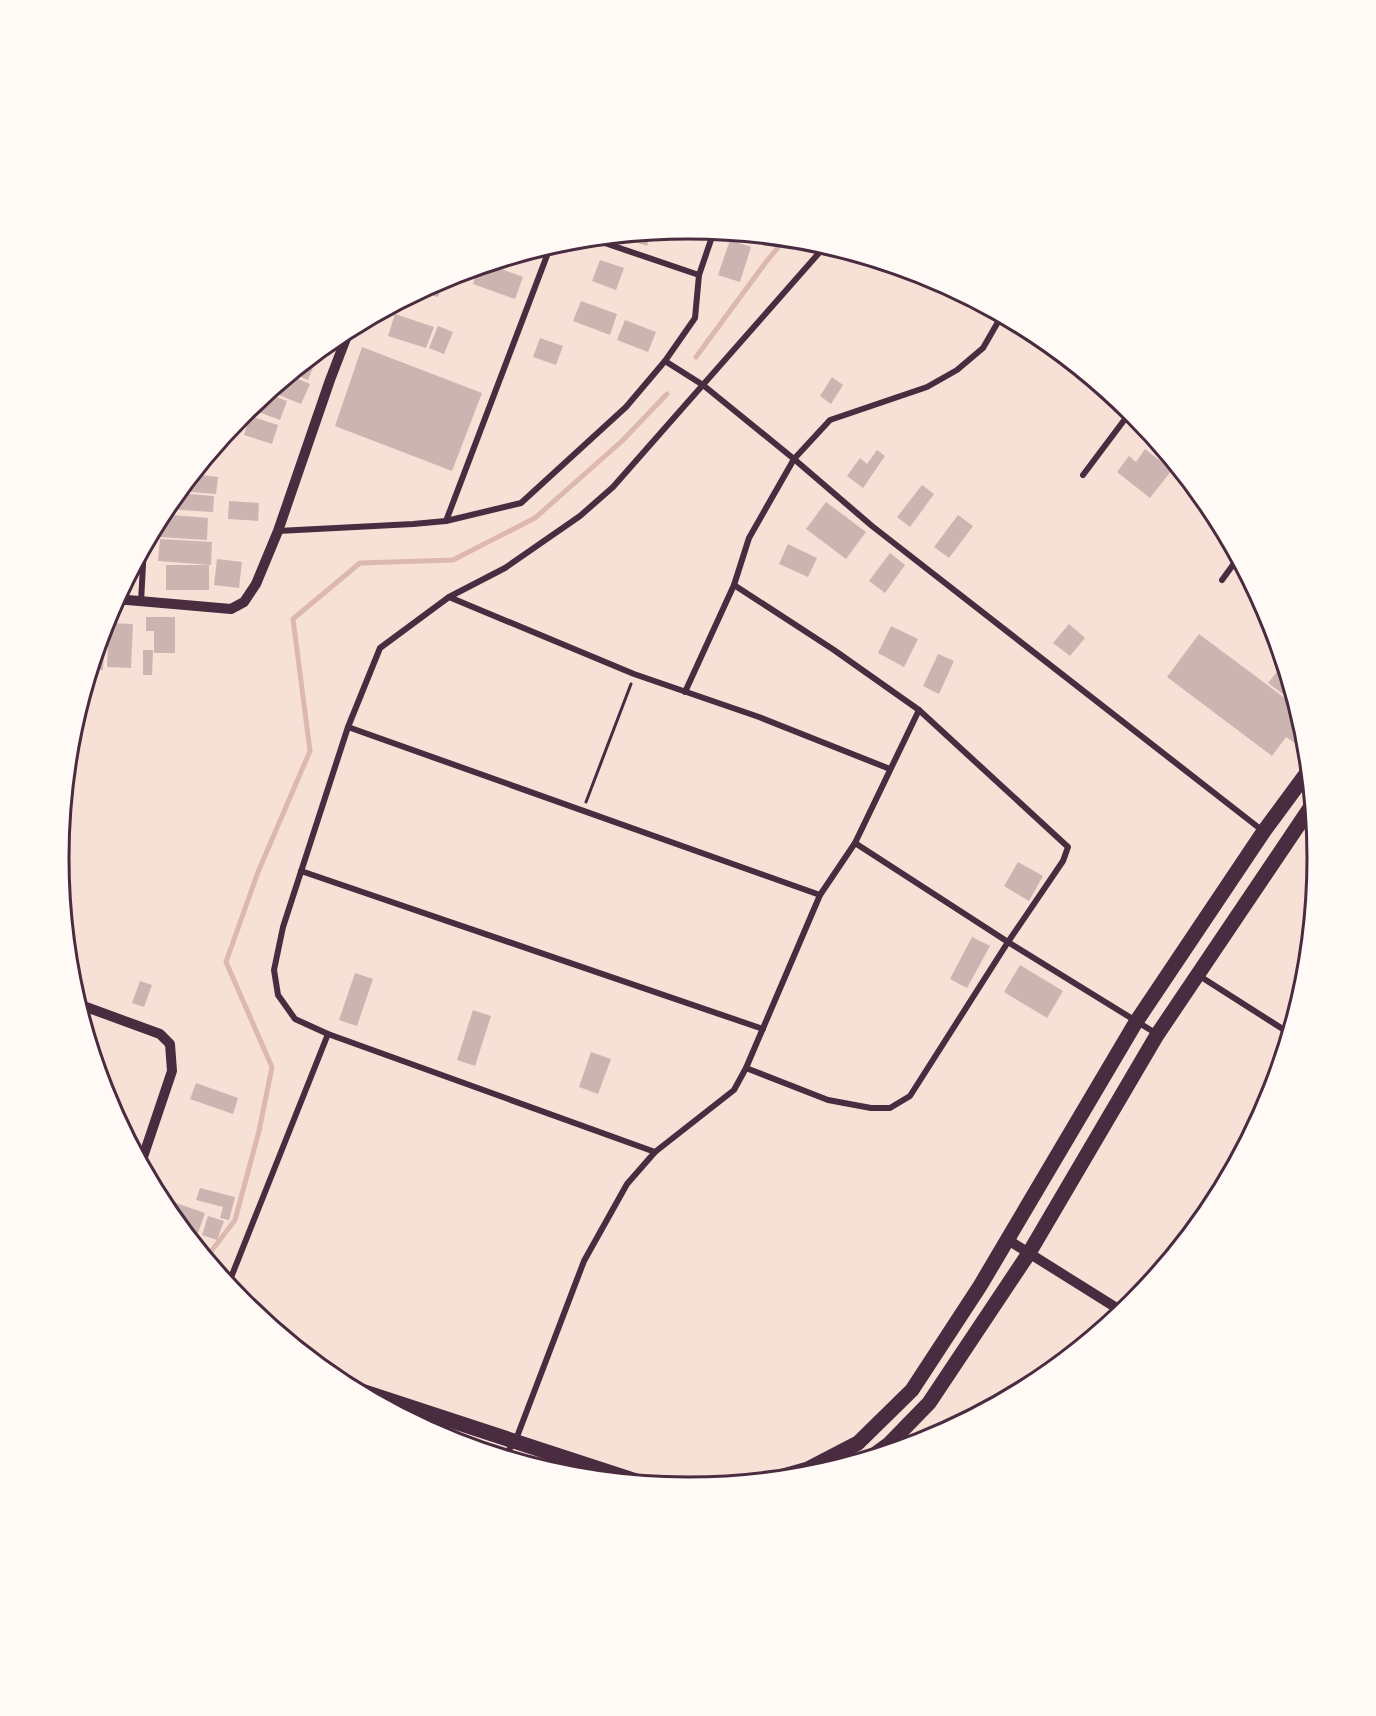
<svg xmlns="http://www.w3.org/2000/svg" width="1376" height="1716" font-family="Lato,sans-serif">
<rect width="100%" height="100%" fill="#f7e1d7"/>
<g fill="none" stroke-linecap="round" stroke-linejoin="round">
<g stroke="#dcb8b0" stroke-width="5">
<path d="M696,357L766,262L786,238"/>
<path d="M206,1258L235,1220L259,1131L272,1067L226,962L258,872L310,751L293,619L360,563L453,560L535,518L622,441L667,394"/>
</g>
</g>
<g fill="#ccb4b1">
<path d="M651,232L647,246L636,242L638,233Z"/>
<path d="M758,235L765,236L775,237L771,244Z"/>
<path d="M730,240L751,247L740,282L718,275Z"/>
<path d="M600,260L624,268L616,290L592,281Z"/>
<path d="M487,264L523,277L515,299L473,284L479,267Z"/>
<path d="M444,278L438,297L419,292Z"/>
<path d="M581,301L617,314L610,335L573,321Z"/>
<path d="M395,314L434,327L426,348L388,336Z"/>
<path d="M625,320L656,332L648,352L617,340Z"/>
<path d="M438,326L453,332L444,354L429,348Z"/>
<path d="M540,338L563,346L556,365L533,357Z"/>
<path d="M362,347L482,393L452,471L335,426Z"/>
<path d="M310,358L316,360L308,380L291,373Z"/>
<path d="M289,375L310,384L301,404L269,391Z"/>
<path d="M832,377L843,385L831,404L820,396Z"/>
<path d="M267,393L287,401L280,420L248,408Z"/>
<path d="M250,416L278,425L272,444L244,435Z"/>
<path d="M1145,449L1172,470L1150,498L1117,472L1129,456L1136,462Z"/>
<path d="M877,450L885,456L863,488L847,476L860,458L867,464Z"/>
<path d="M196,469L201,470V475L218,477L216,494L179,491Z"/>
<path d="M922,485L934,494L910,527L897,517Z"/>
<path d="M177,493L214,496L213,512L164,509Z"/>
<path d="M229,501L259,503L258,521L228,519Z"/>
<path d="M826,502L866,532L846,559L806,529Z"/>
<path d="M161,514L208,518L207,540L159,537Z"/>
<path d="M958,515L973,526L949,558L934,547Z"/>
<path d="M160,539L212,542L211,565L158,561Z"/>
<path d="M788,544L817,558L808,577L779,564Z"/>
<path d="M890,553L905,565L885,593L869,581Z"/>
<path d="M217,559L242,562L239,588L214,585Z"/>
<rect x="166" y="565" width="43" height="25"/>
<path d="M146,617H175V653H154V631H146Z"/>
<path d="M106,619L103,670L91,669Z"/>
<path d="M109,623L133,624L131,668L107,667Z"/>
<path d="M1069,624L1085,638L1070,656L1053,643Z"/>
<path d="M891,626L918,639L904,667L878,653Z"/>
<path d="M1199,634L1297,707L1305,733L1296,744L1286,737L1272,756L1167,677Z"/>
<path d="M143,650H153L152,675H143Z"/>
<path d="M938,654L954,661L939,694L923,686Z"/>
<path d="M1284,663L1296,704L1268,683Z"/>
<path d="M1018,862L1043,876L1029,901L1004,886Z"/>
<path d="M972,937L990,946L967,988L950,979Z"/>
<path d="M1020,965L1063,991L1047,1018L1004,992Z"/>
<path d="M355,973L373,979L357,1026L339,1020Z"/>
<path d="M140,981L152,985L144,1007L132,1003Z"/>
<path d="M473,1010L491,1016L475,1066L457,1060Z"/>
<path d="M591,1052L611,1059L598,1094L579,1087Z"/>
<path d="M196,1083L238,1098L233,1114L190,1099Z"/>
<path d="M200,1188L235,1197L229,1220L220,1218L223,1207L196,1200Z"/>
<path d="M159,1197L205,1213L198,1233L180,1227L164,1207Z"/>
<path d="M208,1216L224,1221L217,1240L202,1235Z"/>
<path d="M182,1229L197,1235L194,1244Z"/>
<path d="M248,1307L271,1313L268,1324L259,1317Z"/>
</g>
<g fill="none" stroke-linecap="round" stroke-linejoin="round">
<path stroke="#4a2c40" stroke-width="3" d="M586,802L631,684"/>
<g stroke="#4a2c40" stroke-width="6">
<path d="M590,238L699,275"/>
<path d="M665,361L703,385L794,459L872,526L1263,831"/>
<path d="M1083,475L1131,411"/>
<path d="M446,521L551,245"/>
<path d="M278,531L413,524L446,521L521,503L626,407L665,361L695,318L699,275L714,231"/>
<path d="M1222,580L1238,558"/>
<path d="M734,585L834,650L919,710L1068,847L1063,861L1008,942L910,1096L890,1108H871L828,1100L746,1068"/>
<path d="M449,597L634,674L759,717L890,769"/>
<path d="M141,602L144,546"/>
<path d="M685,692L734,585L749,538L794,459L830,420L927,387L957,370L983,348L1002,315"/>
<path d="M348,727L820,895"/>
<path d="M855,843L1008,942L1157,1034"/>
<path d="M301,871L763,1029"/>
<path d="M1198,975L1289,1033"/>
<path d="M655,1152L328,1034L295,1019L278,995L274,970L283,927L348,727L380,648L449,597L505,568L580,516L613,487L826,245"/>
<path d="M228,1285L328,1034"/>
<path d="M503,1457L515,1442L584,1261L627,1184L655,1152L734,1090L746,1068L820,895L855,843L919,710"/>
</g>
<g stroke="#4a2c40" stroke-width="10">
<path d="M116,599L231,609L244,602L256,584L278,531L330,380L350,328"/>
<path d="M78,1004L160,1034L170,1044L172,1071L141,1163"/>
<path d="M1008,1240L1123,1312"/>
</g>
<g stroke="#4a2c40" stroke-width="15">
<path d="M349,1387L642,1483"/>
<path d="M871,1457L889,1444L929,1403L1029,1253L1157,1035L1312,805"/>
<path d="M773,1479L808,1469L858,1443L912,1390L980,1286L1136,1022L1264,831L1309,770"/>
</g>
</g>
<path d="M0 0H1376V1716H0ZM69 858a619 619 0 1 1 1238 0a619 619 0 1 1-1238 0Z" fill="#fffaf5" fill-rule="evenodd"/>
<path fill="none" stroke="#4a2c40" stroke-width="3" d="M69 858a619 619 0 1 1 1238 0a619 619 0 1 1-1238 0Z"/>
</svg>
